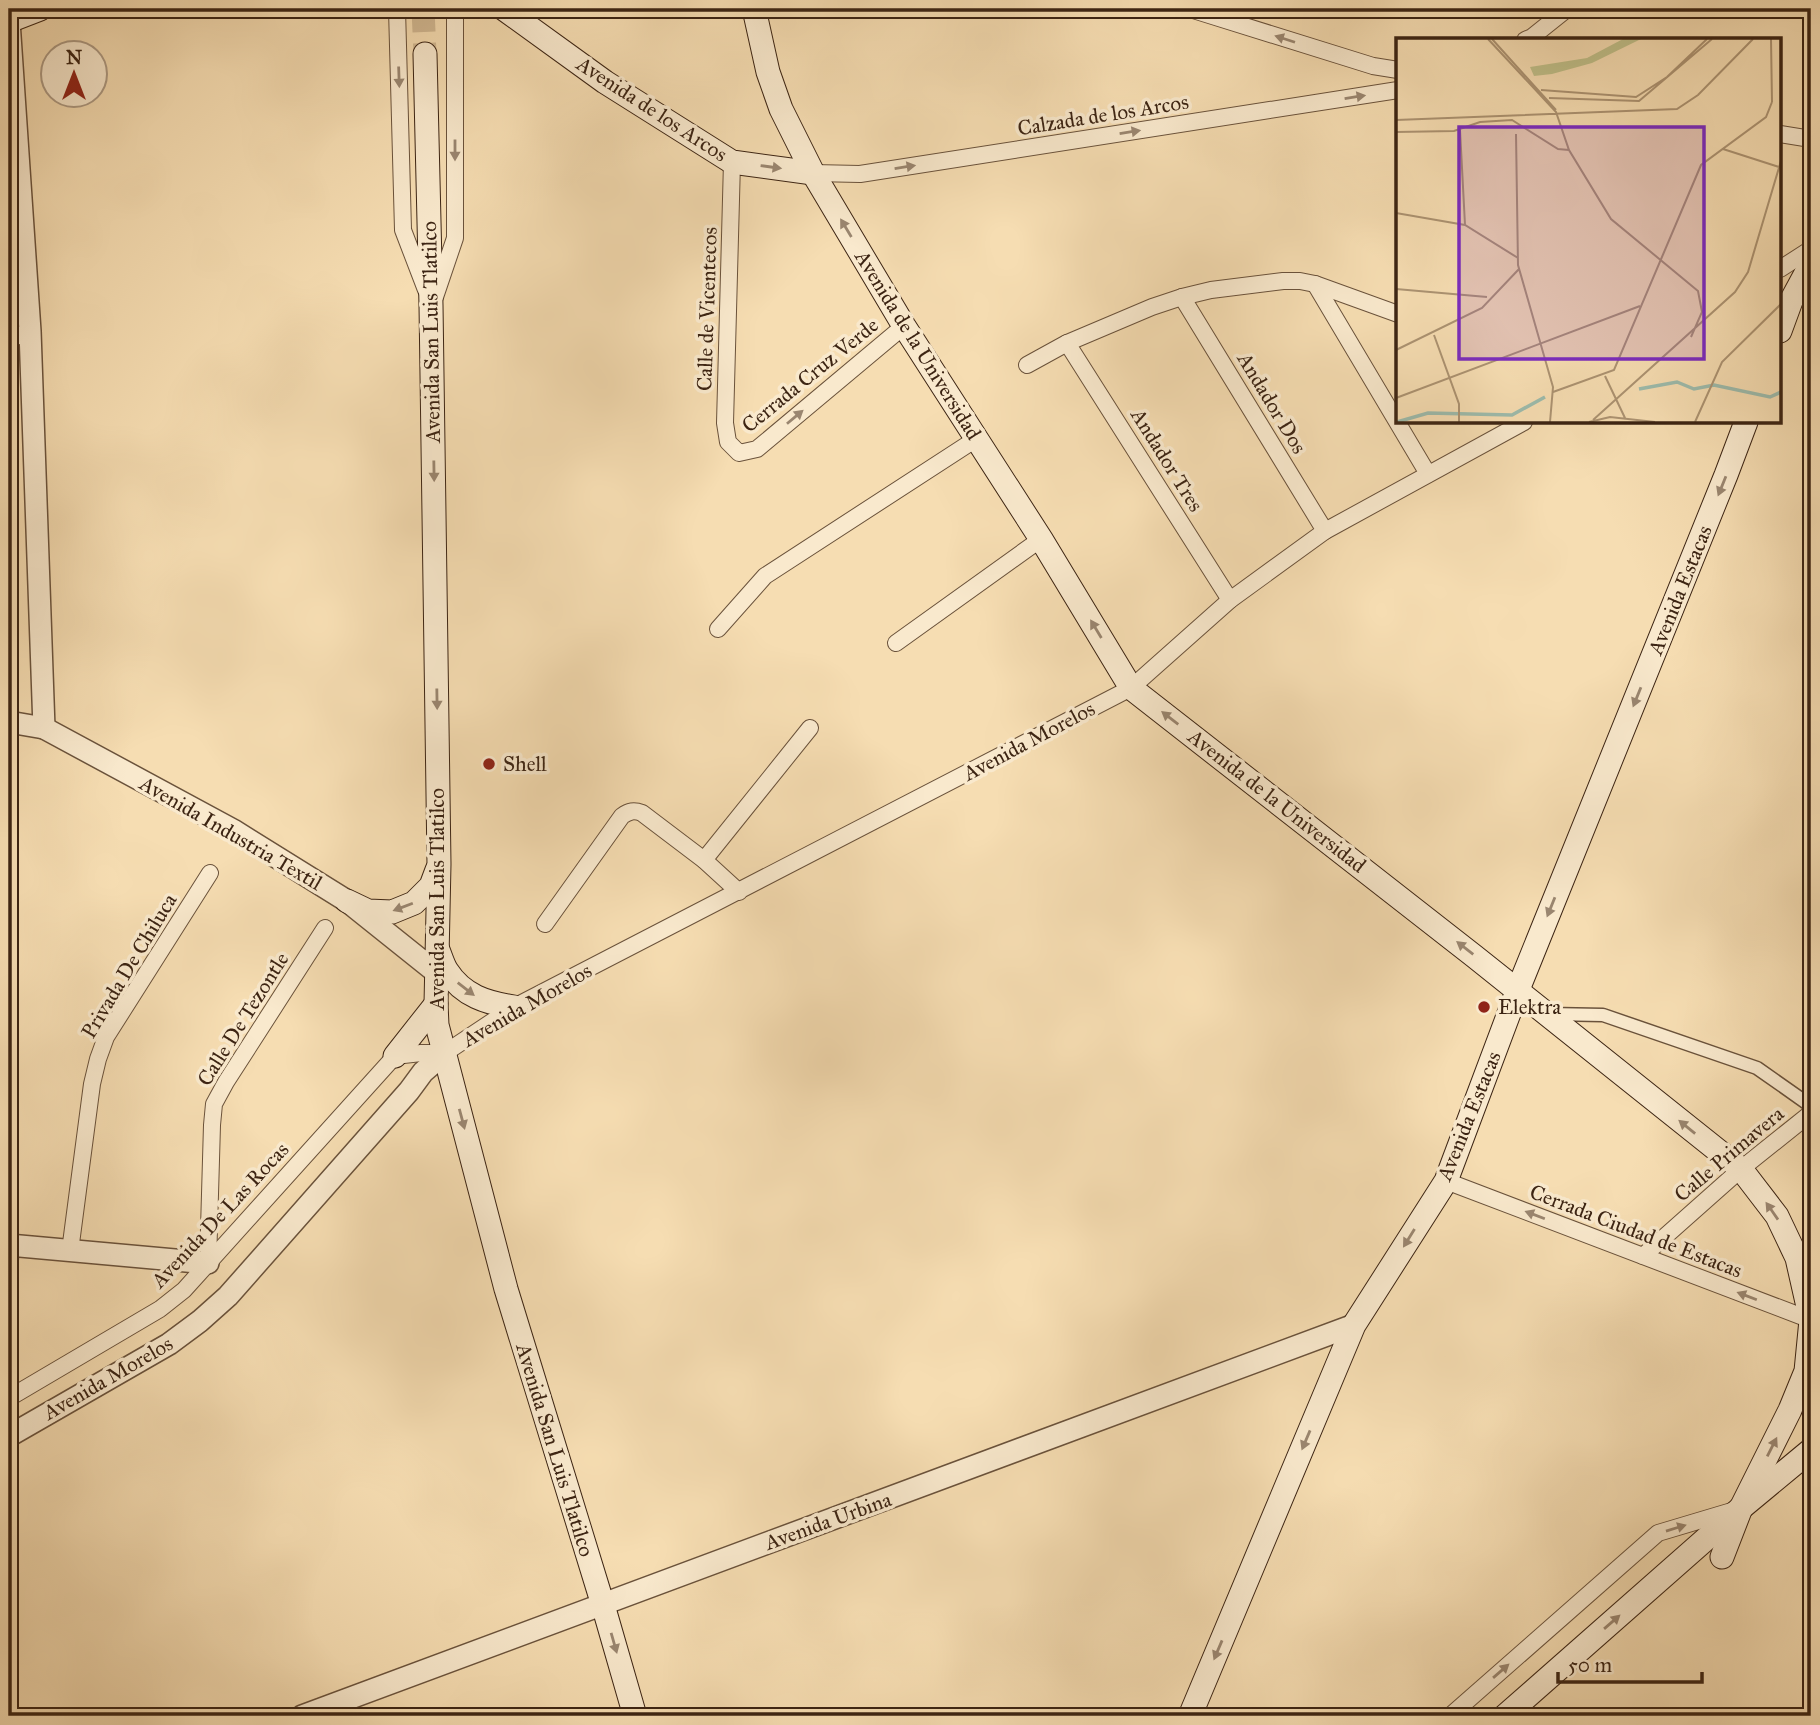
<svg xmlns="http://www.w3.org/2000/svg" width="1820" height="1725" font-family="'IM FELL Great Primer',serif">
<rect width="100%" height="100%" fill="#f6ddb2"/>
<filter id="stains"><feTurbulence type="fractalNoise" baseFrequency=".00286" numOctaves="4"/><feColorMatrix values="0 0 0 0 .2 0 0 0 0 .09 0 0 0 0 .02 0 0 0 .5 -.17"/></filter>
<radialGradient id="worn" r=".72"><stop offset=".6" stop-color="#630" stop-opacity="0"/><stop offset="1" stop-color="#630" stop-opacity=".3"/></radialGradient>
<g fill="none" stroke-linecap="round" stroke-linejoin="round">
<path stroke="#d1b892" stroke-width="23" stroke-dasharray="23 11" stroke-linecap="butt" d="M423,9L425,54"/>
<g stroke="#6a523b" stroke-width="15">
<path id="pedestrian" d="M1549,1014L1603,1015L1757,1068L1811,1106"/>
</g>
<g stroke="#6a523b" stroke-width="18">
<g id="minor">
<path d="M397,9L403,230L426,290"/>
<path d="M1190,9L1373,66L1398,70"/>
<path d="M1525,40L1532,37L1567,9"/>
<path d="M1780,134L1811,139"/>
<path d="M732,162L725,423L728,442L739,453L757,449L904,326"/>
<path d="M813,173L860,174L1398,90"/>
<path d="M1780,269L1811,249"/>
<path d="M1315,284L1428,474"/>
<path d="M435,297L455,238V9"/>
<path d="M1182,297L1325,531"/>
<path d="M9,340L30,331"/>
<path d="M1067,343L1230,600"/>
<path d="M1027,365L1067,343L1152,307L1182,297L1211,290L1283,281H1300L1315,284L1398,314"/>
<path d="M718,629L765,576L976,439"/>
<path d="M896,643L1041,539"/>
<path d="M704,860L810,728"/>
<path d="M545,924L622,816C629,811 634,810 642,813L704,860L739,892"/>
<path d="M1446,1181L1811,1320"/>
<path d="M70,1251L92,1084L98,1059L106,1037L210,873"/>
<path d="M1643,1256L1741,1169L1811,1113"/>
<path d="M208,1263L212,1125L214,1104L226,1082L325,928"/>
<path d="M9,1275L11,1246"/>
<path d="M9,1398L160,1309L184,1290L395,1056L421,1053H445L514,1007L1131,688L1230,600L1325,531L1524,422"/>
<path d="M1450,1716L1658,1533L1735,1510"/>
</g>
</g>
<g stroke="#6a523b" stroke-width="24">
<g id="tertiary">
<path d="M9,21L30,331L44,728"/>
<path d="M9,722L44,728L233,830L347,901L437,973"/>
<path d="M9,1245L208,1263"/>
<path d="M9,1436L169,1344L200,1321L228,1296L409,1091L423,1072L445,1053"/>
<path d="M302,1716L1354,1325"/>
</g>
</g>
<g stroke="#3c2413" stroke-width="25">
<g id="secondary">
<path d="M504,9L605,82L732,162L813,173"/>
<path d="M754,9L768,72L781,109L813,173L904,326L1041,539L1131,688L1474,956L1741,1169L1777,1216L1797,1258L1811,1320L1806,1371L1790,1410L1741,1508L1722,1557"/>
<path d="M9,21L40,9"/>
<path d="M425,54L431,305L439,864L436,1004L437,1025L506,1289L603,1605L635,1716"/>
<path d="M1780,331L1791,301L1811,264"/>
<path d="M347,901L368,911L392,912L414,903L431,886L437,870"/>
<path d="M438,950C441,957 443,965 447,971C463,996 487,1003 514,1007"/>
<path d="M395,1056L436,1004"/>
<path d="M1190,1716L1354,1325L1446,1181L1517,992L1726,475L1746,422"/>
<path d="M1505,1716L1741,1508L1811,1450"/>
</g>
</g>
<use href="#pedestrian" stroke="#f9e9cd" stroke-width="12"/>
<use href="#minor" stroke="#f9e9cd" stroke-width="16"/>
<use href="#tertiary" stroke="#f9e9cd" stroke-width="21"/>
<use href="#secondary" stroke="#f9e9cd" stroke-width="23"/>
</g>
<defs><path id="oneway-solid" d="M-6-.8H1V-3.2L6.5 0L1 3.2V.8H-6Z" transform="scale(1.75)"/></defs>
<g fill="#9a8670">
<use href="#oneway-solid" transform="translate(1285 39) rotate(-162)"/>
<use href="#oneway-solid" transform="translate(399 77) rotate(88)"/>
<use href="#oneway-solid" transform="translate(1355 97) rotate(-9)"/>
<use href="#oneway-solid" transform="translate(1130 132) rotate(-9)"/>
<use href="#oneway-solid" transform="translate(455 150) rotate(90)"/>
<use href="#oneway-solid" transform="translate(771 167) rotate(8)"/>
<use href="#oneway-solid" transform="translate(905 167) rotate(-9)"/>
<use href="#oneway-solid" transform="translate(846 228) rotate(-121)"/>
<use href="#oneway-solid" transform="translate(795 417) rotate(-40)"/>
<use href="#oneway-solid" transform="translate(434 471) rotate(89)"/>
<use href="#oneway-solid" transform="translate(1722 486) rotate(112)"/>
<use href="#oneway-solid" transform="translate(1096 629) rotate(-121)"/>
<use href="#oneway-solid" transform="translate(1637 697) rotate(112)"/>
<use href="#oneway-solid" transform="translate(437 699) rotate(89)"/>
<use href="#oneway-solid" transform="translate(1170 718) rotate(-142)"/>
<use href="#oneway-solid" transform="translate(403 907) rotate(159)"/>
<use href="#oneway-solid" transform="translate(1551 907) rotate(112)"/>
<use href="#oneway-solid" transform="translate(1465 948) rotate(-142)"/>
<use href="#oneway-solid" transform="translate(466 989) rotate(38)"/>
<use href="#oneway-solid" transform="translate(462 1119) rotate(75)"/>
<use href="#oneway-solid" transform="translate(1687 1127) rotate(-141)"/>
<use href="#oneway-solid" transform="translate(1772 1211) rotate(-125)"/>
<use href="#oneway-solid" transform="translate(1535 1215) rotate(-159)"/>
<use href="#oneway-solid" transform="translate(1409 1238) rotate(122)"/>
<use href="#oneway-solid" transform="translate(1747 1296) rotate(-159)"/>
<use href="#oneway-solid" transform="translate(1306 1440) rotate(113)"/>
<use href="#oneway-solid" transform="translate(1772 1447) rotate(-63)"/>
<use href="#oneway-solid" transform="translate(1676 1528) rotate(-17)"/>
<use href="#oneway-solid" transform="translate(1612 1622) rotate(-41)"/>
<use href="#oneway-solid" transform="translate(614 1643) rotate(74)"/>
<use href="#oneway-solid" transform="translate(1218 1650) rotate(113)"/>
<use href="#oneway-solid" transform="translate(1501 1671) rotate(-41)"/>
</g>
<g fill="#8f2418" stroke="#f9e9cd" stroke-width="2.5">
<circle cx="489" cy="764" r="7"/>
<circle cx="1484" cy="1007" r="7"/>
</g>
<g text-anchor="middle" stroke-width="7" stroke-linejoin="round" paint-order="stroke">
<g font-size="21" fill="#3c2413" stroke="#f9e9cd">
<text transform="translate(652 109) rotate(33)" y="7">Avenida de los Arcos</text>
<text transform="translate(1103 115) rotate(-9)" y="7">Calzada de los Arcos</text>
<text transform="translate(707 309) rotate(-88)" y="7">Calle de Vicentecos</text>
<text transform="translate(431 332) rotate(-91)" y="7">Avenida San Luis Tlatilco</text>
<text transform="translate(918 345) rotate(58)" y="7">Avenida de la Universidad</text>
<text transform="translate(810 375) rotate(-39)" y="7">Cerrada Cruz Verde</text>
<text transform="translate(1272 403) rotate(59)" y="7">Andador Dos</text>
<text transform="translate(1167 460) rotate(58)" y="7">Andador Tres</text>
<text transform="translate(1680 590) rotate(-68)" y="7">Avenida Estacas</text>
<text transform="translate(1029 741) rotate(-28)" y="7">Avenida Morelos</text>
<text transform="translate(1277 801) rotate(38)" y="7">Avenida de la Universidad</text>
<text transform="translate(231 833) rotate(30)" y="7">Avenida Industria Textil</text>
<text transform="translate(437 899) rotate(-90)" y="7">Avenida San Luis Tlatilco</text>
<text transform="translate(129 966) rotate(-59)" y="7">Privada De Chiluca</text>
<text transform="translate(527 1005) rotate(-30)" y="7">Avenida Morelos</text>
<text transform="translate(243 1019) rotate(-58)" y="7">Calle De Tezontle</text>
<text transform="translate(1469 1116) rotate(-68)" y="7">Avenida Estacas</text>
<text transform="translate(1729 1154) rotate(-40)" y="7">Calle Primavera</text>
<text transform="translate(220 1215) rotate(-47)" y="7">Avenida De Las Rocas</text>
<text transform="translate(1636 1231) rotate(21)" y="7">Cerrada Ciudad de Estacas</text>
<text transform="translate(108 1378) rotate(-30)" y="7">Avenida Morelos</text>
<text transform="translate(555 1450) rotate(73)" y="7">Avenida San Luis Tlatilco</text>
<text transform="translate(828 1521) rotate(-20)" y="7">Avenida Urbina</text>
</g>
<g font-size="21" fill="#3c2413" stroke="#f9e9cd" text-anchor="start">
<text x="503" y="771">Shell</text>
<text x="1498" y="1014">Elektra</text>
</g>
</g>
<g transform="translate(1396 38)">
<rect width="385" height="385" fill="#f6ddb2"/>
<path d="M227,1H245L196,25L156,36L138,38L134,29L191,20Z" fill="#c0c08a"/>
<path fill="none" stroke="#9dbcad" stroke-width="3.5" d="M243,351L281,344L298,351L318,347L374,359L385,354M1,384L32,375L116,377L149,359"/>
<path fill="none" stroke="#ac9372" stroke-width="2" d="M92,1L160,74L173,112L215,181L302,253L306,274L295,299M96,1L160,72M375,1L376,64M145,52L240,59L271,39L311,1M153,60L243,63L316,1M0,82L281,71L302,57L357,1M64,92L69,187M0,94L58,93L84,84L116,82L162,111L173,112M120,96L122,227L157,349L154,384M327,111L383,129M0,175L69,187L122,220M0,251L91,259M38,297L63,366V384M0,312L86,270L123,231M209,338L229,380M157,354L218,332L305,127L370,79L376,64M0,360L244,268M197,382L339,254L352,234L385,123M193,384L214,379L259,384M299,384L326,324L385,266"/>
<path fill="#7b2cbf" fill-opacity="0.15" stroke="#7b2cbf" stroke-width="3.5" d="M63,89H308V321H63Z"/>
<rect width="385" height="385" fill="none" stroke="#3c2413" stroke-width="3.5"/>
</g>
<rect width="1820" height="1725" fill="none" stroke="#f6ddb2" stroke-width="35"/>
<rect x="10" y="10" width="1799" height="1704" fill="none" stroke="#3c2413" stroke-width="3.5"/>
<rect x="18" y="18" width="1785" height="1690" fill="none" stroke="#3c2413" stroke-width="2"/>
<g transform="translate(74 74)"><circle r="33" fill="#f9e9cd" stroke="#ad9a83" stroke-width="2"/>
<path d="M0-5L12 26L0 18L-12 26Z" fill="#8f2418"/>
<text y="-10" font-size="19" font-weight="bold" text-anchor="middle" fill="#3c2413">N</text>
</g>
<path d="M1558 1672v10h144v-10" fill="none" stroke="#3c2413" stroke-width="3.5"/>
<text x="1568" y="1672" font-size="21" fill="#3c2413" stroke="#f9e9cd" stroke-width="5" paint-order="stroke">50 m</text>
<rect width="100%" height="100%" filter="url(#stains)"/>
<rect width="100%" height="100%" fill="url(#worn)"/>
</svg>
